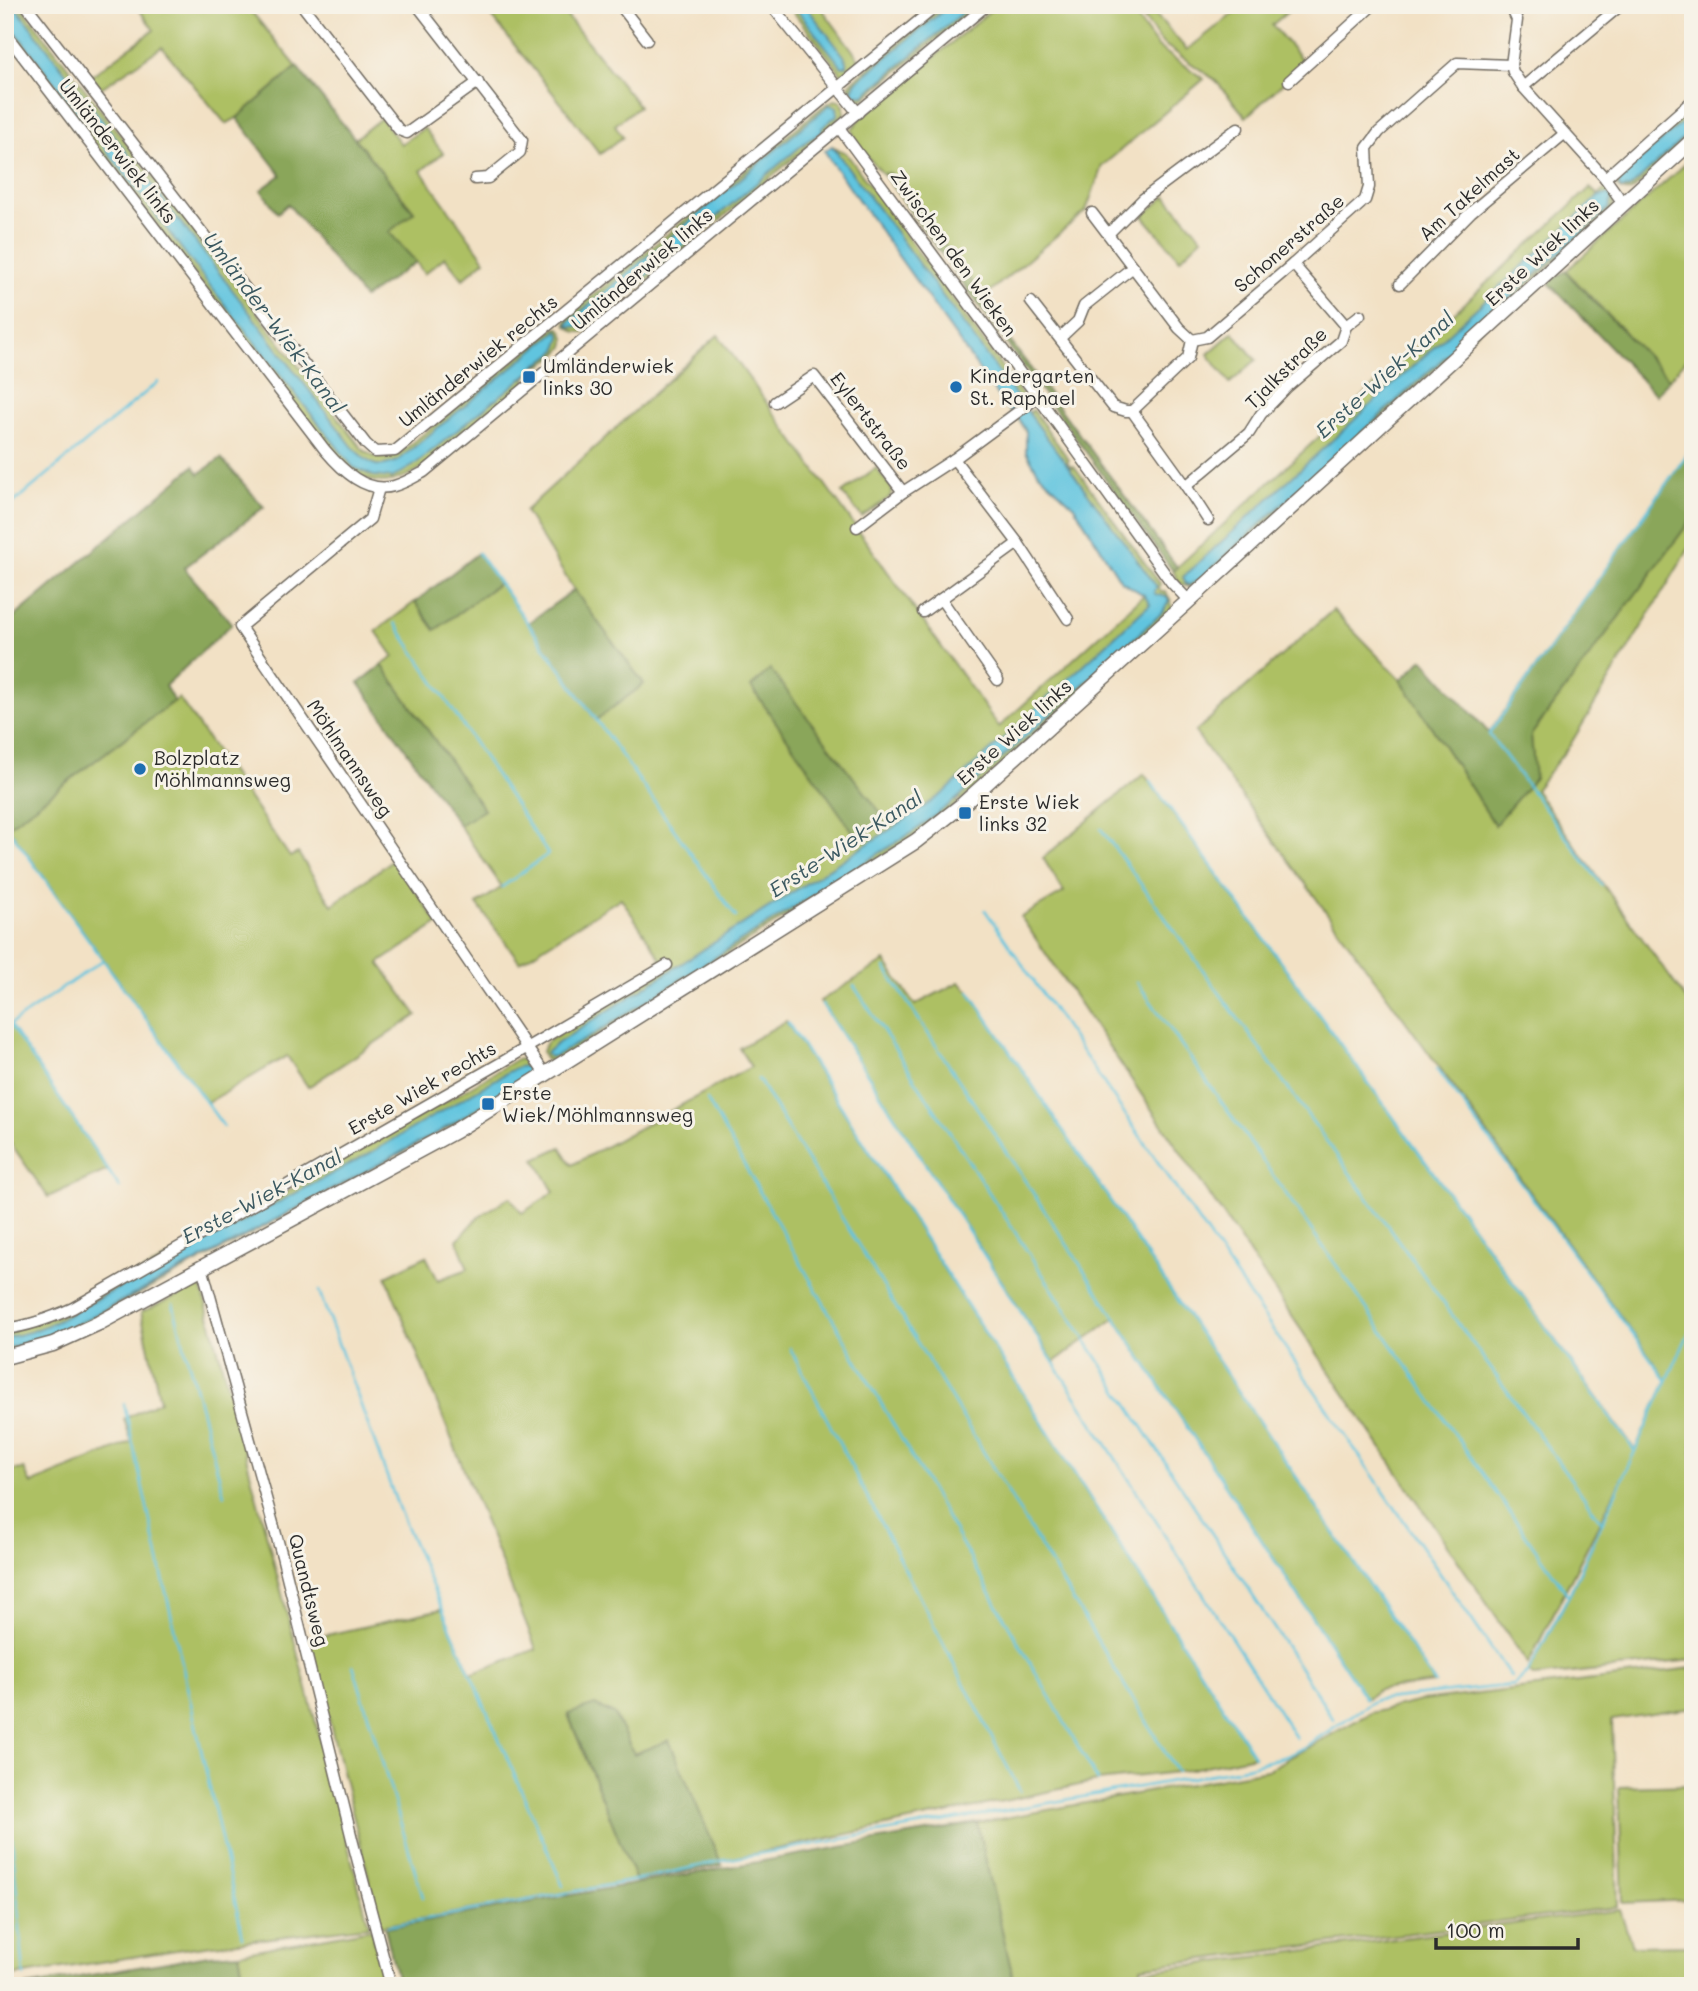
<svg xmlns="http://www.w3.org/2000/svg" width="1698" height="1991" font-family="Mali,sans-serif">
<rect width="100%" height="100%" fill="#f7f3e8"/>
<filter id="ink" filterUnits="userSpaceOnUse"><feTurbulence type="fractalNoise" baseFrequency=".0143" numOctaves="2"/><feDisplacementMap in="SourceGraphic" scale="14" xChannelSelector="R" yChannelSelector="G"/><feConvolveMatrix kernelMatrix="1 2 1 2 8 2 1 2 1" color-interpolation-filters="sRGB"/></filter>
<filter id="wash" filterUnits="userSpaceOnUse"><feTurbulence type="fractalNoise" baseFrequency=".00686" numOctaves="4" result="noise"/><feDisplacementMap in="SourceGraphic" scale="28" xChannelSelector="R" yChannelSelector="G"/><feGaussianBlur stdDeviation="1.57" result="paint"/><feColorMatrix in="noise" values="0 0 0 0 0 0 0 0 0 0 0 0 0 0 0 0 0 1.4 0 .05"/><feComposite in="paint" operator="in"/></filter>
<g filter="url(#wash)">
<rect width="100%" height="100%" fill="#f2e1c5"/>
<g fill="#adc064" stroke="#6c7648" stroke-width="2">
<path d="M5,5H20L363,450C376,460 386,460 400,453L555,328H560C575,349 554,355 540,366L538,365L525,379L527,381L426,465C370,502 350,472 314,430L5,27Z"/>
<path d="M139,5H246L297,67L237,118L226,124L162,47L101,88L91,76L154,30L137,7Z"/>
<path d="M482,5H558L639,106L615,125L623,137L600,154L565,108Z"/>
<path d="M788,5H819L862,63L844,77Z"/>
<path d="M944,5H978L872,92L864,99L859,100L849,86L853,81Z"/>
<path d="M997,5H1127L1158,47L1204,79L1102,166L1086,211L980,300L971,280L890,173L883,174C871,160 856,147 852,129L862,117Z"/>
<path d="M1134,5H1152L1157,16L1187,50L1244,5H1296L1272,25L1305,63L1246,117L1215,80L1162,43Z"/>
<path d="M834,100L840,101L844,106V114L823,134L821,132L814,138L815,140L586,332H576L566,325L567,317L822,107Z"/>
<path d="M1693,105V135L1632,191C1619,193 1612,186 1618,173Z"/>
<path d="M381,118L401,144L424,128L443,153L421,171L485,260L463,279L445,257L424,274L416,262L388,232L414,211L355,139Z"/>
<path d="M832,146L846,153L1022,395L1017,400L1015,397Z"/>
<path d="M1693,157V352L1669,379L1566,271Z"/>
<path d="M1590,188L1598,195L1607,188L1614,196L1615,201L1612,209L1199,584L1189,587L1180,584L1173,571Z"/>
<path d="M1166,196L1202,238L1180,259L1143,216Z"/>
<path d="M1233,332L1256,360L1230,383L1208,354Z"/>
<path d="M718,335L999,727L1144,595L1121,581L1074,506L1039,473L1026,452V432L1019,420L1033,410L1069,460L1067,462L1071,467L1074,466L1161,585L1158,588L1161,592H1166L1171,601L1172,610L961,801L958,798L956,800L958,803L922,831L556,1061L551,1062L545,1059L542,1051L547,1042L664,970L658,961L661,959L621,898L520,962L477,904L502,887L459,825L484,810L382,665L394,657L376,631L415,602L435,630L499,583L596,720L644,684L574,590L525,511Z"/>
<path d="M876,468L892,489L890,497L862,517L842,493Z"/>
<path d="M1693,517V542L1570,745L1535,790L1693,1009V1660L1534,1677L1528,1672L1569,1595L1622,1478L1528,1664L1021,917L1064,892L1043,858L1144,774L1635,1450L1667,1380L1195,732L1333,610L1401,680L1495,825L1534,778L1531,735Z"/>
<path d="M179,698L290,857L298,853L332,905L394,859L438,924L379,963L417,1015L308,1087L287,1056L207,1103L7,826Z"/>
<path d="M885,961L915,1005L959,982L969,991L1435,1683L1378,1690L1366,1699L1115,1318L1054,1362L820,1001Z"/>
<path d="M5,1018L108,1170L48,1197L5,1135Z"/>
<path d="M786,1021L1254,1756L1177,1772L1098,1781L720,1861L669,1741L633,1754L614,1714L568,1715L636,1880L381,1926L309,1639L442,1609L471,1674L536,1649L386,1276L426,1256L438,1280L468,1269L457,1240L477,1218L510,1197L522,1213L554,1192L535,1159L561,1147L572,1165L751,1067L739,1048Z"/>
<path d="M517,1059L530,1062L533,1067L532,1075L480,1111L68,1332L5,1352V1333L71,1311L263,1205L452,1098Z"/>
<path d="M201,1285L369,1926L189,1948L5,1977V1471L24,1469L31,1484L132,1442L124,1419L160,1401L141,1312Z"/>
<path d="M1693,1668V1708L1612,1720L1618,1907L1141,1967L1140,1986H1015L977,1823L1267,1770L1370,1713L1421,1701Z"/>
<path d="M1693,1785V1900L1623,1903L1619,1787Z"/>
<path d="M1620,1910L1632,1946L1693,1945V1986H1145V1971Z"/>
<path d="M371,1929L386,1986H245L239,1953Z"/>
</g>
<g fill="#8aa65a" stroke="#5a6842" stroke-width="2">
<path d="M297,67L414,212L389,232L416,262L364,298L288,204L278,213L261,190L281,175L237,118Z"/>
<path d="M890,173L971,280L980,300L1177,567L1173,571L883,174Z"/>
<path d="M1565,271L1669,379L1656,395L1549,283Z"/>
<path d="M1693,446V517L1531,735L1535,778L1495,825L1401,680L1423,659L1489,733Z"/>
<path d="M221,458L264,507L184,568L232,624L165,686L174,701L5,829V625L194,466L199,474Z"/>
<path d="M478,553L499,583L435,630L415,602Z"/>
<path d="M574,590L644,684L596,720L528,623Z"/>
<path d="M382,665L484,810L459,825L359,683Z"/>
<path d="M770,669L887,821L858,839L751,687Z"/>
<path d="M595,1705L614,1714L634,1754L669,1740L722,1865L636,1881L568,1714Z"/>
<path d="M977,1823L1015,1986H399L385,1928Z"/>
<path d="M239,1953L245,1986H26L209,1955Z"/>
</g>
<g fill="#61c4df" stroke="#467885" stroke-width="2">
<path d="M5,5H14L355,450C371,465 376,470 397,461L558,330L561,337L557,350L540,363H538L530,372L413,466L392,478L373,476L353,467L207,282L5,18Z"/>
<path d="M793,5H805L844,56L847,61V66L842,67L838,62Z"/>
<path d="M950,5H972L864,95H856L852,90L855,83Z"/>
<path d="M829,105L837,107L838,114L822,128V132L807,141L585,327L569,326L568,324L570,321Z"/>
<path d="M1693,113V129L1630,188L1621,189L1619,187L1620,177Z"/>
<path d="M832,146L1157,587L1154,591L1155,594L1167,597L1169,601L1163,612L958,798L916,830L591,1036L555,1056L549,1057L546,1053L555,1045L914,814L945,792L1150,604L1144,595L1121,581L1074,506L1039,473L1026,452V431L1019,420L1005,406L830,160L825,151Z"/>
<path d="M1610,194L1612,196L1609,208L1201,578L1189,585L1186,584L1183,577L1599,196Z"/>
<path d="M525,1066L531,1068L529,1072L519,1082L437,1133L174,1274L59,1333L33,1342L5,1348V1338L33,1331L57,1321L367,1155L510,1071L518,1067Z"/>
</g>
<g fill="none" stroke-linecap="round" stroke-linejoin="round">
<g stroke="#61c4df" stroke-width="2.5">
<path d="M1685,338L1693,331"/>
<path d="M5,510L158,382"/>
<path d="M478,553L736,917"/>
<path d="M395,623L548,854L502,887"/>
<path d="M1150,781L1634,1450"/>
<path d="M5,824L224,1127"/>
<path d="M1101,829L1601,1521"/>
<path d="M1602,885L1489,734L1693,446"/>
<path d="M985,910L1511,1677"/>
<path d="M885,968L1366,1699"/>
<path d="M1137,982L1568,1595"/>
<path d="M854,986L1334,1720"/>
<path d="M969,991L1435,1683"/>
<path d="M822,1004L1296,1738"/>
<path d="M5,1018L120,1188"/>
<path d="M788,1023L1254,1756"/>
<path d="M11,1024L103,960"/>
<path d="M1437,1069L1667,1381"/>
<path d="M758,1079L1177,1772"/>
<path d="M707,1100L1098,1781"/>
<path d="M319,1291L400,1512L563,1886"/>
<path d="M173,1304L224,1495"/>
<path d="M790,1348L1020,1791"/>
<path d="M124,1404L243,1937"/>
<path d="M353,1665L423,1897"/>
<path d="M5,1758L24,1976"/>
<path d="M388,1926L636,1880L730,1859L1235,1770L1287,1756L1306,1746L1375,1700L1514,1685L1528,1672L1569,1595L1693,1324"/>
</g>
</g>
</g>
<g filter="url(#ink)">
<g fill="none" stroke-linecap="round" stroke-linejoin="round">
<g stroke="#716b61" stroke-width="13">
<g id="street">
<path d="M26,5L366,444L375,452L395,451L938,5"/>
<path d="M302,5L399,130L407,133L478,82"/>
<path d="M417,5L522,140L520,152L488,178L475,179"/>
<path d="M620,5L647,40"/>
<path d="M771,5L858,113"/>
<path d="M1510,5L1517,20L1511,65L1513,72L1523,87L1605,178L1623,203"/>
<path d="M5,33L325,450C342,470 366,494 394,486C405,483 415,477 424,472L987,5"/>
<path d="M1289,81L1373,5"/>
<path d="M1523,87L1621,5"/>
<path d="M840,129L1038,397L1171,582L1189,601"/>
<path d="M1605,178L1693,100"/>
<path d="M1092,213L1179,328L1192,340L1207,337L1293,264L1365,200L1369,187L1367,148L1379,132L1457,63L1511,65"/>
<path d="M1109,233L1143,199L1238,128"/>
<path d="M1400,284L1471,212L1564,134"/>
<path d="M1031,302L1113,407L1126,411H1132L1186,486L1249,433L1261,414L1287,387L1341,341L1346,326L1293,264"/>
<path d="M1346,326L1360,315"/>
<path d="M1060,338L1078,321L1084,306L1133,267"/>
<path d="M775,402L814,376L903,492"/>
<path d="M1132,411L1188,358L1192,340"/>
<path d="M954,459L1018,543L1068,619"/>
<path d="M1186,486L1208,520"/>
<path d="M379,488L370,519L240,627L545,1074"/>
<path d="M857,527L903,492L954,459L1038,397"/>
<path d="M941,599L998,680"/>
<path d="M923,612L1018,543"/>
<path d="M202,1267L282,1556L353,1843L391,1986"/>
<path d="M5,1329C30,1326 51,1318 73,1308L504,1061L667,965"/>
</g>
</g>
<g stroke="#716b61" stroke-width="17">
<path id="secondary" d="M5,1357L53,1344L99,1323L455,1131L916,841L962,805L1184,605L1693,140"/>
</g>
<use href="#street" stroke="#fff" stroke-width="10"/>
<use href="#secondary" stroke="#fff" stroke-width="14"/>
</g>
</g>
<g fill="#1f6fb2" stroke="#f7f3e8" stroke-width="2.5">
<rect x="522" y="370" width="14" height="14" rx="3.5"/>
<circle cx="956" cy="387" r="7"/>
<circle cx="140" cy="769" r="7"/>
<rect x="958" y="806" width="14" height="14" rx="3.5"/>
<rect x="481" y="1097" width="14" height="14" rx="3.5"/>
</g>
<g text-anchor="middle" stroke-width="6" stroke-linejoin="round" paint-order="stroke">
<g font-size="19" fill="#2b2b2b" stroke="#f7f3e8">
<text transform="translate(118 151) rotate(52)" y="7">Umländerwiek links</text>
<text transform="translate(1469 194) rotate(-42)" y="7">Am Takelmast</text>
<text transform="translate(1289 243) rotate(-41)" y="7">Schonerstraße</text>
<text transform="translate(1542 252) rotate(-43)" y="7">Erste Wiek links</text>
<text transform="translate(954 253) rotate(54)" y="7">Zwischen den Wieken</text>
<text transform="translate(642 269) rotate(-40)" y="7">Umländerwiek links</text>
<text transform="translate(478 361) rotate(-39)" y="7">Umländerwiek rechts</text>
<text transform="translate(1286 368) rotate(-45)" y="7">Tjalkstraße</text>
<text transform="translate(871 421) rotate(52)" y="7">Eylertstraße</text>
<text transform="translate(1014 732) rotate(-42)" y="7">Erste Wiek links</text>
<text transform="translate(350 758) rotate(56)" y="7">Möhlmannsweg</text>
<text transform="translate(422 1088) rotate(-30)" y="7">Erste Wiek rechts</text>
<text transform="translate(309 1590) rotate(76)" y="7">Quandtsweg</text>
</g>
<g font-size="19" fill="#2b2b2b" stroke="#f7f3e8" text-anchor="start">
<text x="543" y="373">Umländerwiek<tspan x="543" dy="22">links 30</tspan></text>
<text x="970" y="383">Kindergarten<tspan x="970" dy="22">St. Raphael</tspan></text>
<text x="154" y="765">Bolzplatz<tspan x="154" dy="22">Möhlmannsweg</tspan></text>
<text x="979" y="809">Erste Wiek<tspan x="979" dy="22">links 32</tspan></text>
<text x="502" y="1100">Erste<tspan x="502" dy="22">Wiek/Möhlmannsweg</tspan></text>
</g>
<g font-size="21" font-style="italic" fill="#3b5961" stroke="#f7f3e8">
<text transform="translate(274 323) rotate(53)" y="7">Umländer-Wiek-Kanal</text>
<text transform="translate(1385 375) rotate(-42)" y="7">Erste-Wiek-Kanal</text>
<text transform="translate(846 844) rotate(-33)" y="7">Erste-Wiek-Kanal</text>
<text transform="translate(262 1197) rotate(-28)" y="7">Erste-Wiek-Kanal</text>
</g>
</g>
<rect width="1698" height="1991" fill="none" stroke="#f7f3e8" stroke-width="28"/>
<path d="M1436 1938v10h142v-10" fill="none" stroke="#2b2b2b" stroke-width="3.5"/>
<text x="1446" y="1938" font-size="21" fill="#2b2b2b" stroke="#f7f3e8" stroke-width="5" paint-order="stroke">100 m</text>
</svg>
